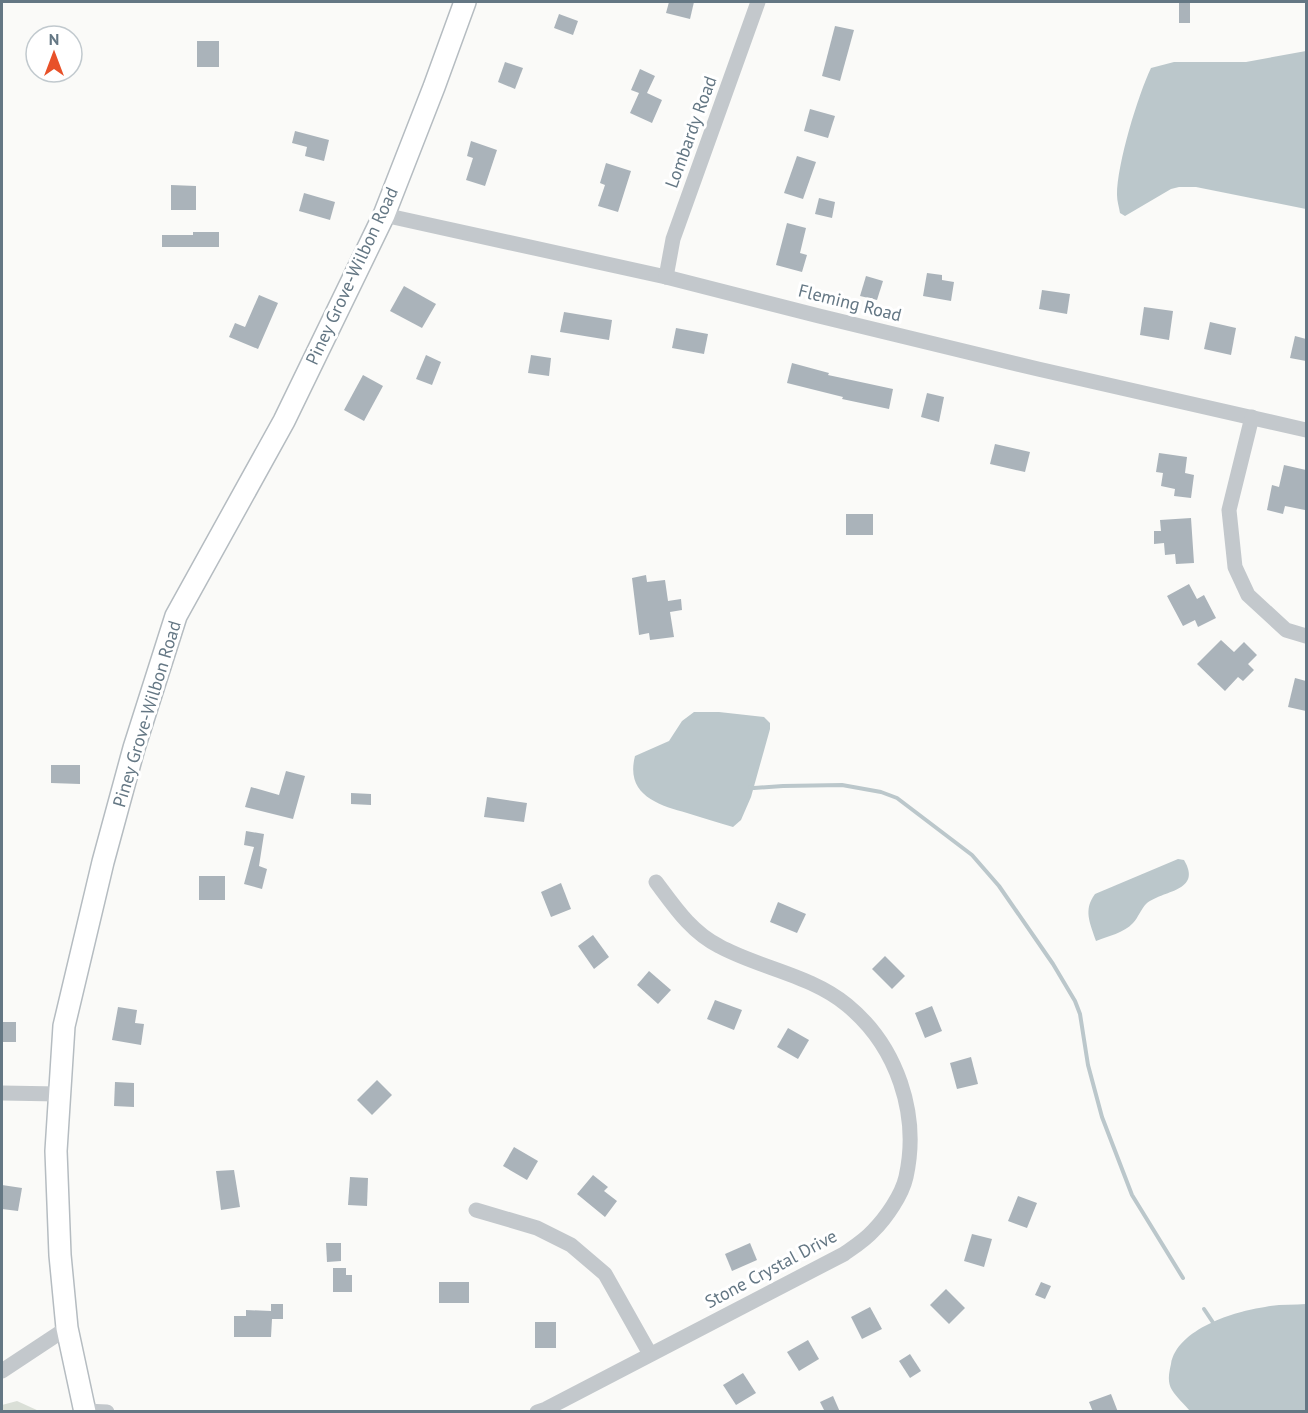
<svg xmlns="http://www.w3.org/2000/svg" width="1308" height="1413" font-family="'PT Sans',sans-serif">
<rect width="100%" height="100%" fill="#fafaf8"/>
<path fill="#dadfd7" d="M17,1401L39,1411H2V1405Z"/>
<g fill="#bbc7cb">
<path d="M1306,51V209L1196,187H1179L1171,189L1125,216L1120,213C1119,207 1117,201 1117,195C1117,164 1138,95 1151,68L1174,62H1246Z"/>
<path d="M694,712H719L764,717L770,723V729L751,797L741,820L733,827C717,822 702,818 687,813C658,805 625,795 635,756L669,741L682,721Z"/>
<path d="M1178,859L1184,860C1203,892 1162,890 1146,904C1141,909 1138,918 1133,923C1124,933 1108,936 1096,941C1090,923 1083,910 1095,894Z"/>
<path d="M1306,1304V1411H1190C1185,1405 1177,1398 1172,1390C1167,1382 1169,1373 1171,1364C1177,1329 1235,1311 1265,1307C1278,1304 1293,1305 1306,1304Z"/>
</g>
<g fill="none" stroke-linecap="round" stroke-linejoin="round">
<g stroke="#bbc7cb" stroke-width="4">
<path d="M750,787L754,788L783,786L842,785L881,792L897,798L972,855L999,886L1053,964L1075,1001L1080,1014L1088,1065L1102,1117L1132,1195L1183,1278"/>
<path d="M1204,1309L1214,1324"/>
</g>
</g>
<g fill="#aab3ba">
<path d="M669,2H694L690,19L666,13Z"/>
<rect x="1179" y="2" width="11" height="21"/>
<path d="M559,14L578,21L573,35L554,28Z"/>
<path d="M835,26L854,30L840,81L822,76Z"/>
<rect x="197" y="41" width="22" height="26"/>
<path d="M505,62L523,68L515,89L498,82Z"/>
<path d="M640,69L655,76L647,93L662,100L652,123L630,113L639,93L631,90Z"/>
<path d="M810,109L835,116L828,138L804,131Z"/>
<path d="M295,131L329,140L324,161L305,156L307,147L292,143Z"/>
<path d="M471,141L497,150L485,186L466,180L473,158L467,156Z"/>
<path d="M797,156L816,162L803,199L784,193Z"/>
<path d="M606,163L631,171L618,212L598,206L605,185L600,183Z"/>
<path d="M171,185L196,186V210H171Z"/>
<path d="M304,193L335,202L330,220L299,211Z"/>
<path d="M819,198L835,202L832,218L815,214Z"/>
<path d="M787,223L806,228L800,253L807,255L802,272L776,265Z"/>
<path d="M193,232H219V247H162V235H193Z"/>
<path d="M927,273L942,275V280L954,282L951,301L923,296Z"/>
<path d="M866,276L883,281L877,300L860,296Z"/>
<path d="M404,286L436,304L422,328L390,311Z"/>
<path d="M1042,290L1070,294L1067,314L1039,309Z"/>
<path d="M259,295L278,303L258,349L229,337L235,323L245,327Z"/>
<path d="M1144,307L1173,311L1169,340L1140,335Z"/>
<path d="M564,312L612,320L609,340L560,332Z"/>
<path d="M1210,322L1236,328L1231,355L1204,349Z"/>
<path d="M676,328L708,334L704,354L672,348Z"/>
<path d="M1295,336L1306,339V361L1290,358Z"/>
<path d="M426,355L441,362L432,385L416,379Z"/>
<path d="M531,355L551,358L549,376L528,373Z"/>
<path d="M792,363L829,373L828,375L893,389L889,409L842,399L843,397L787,383Z"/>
<path d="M363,375L383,386L364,421L344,410Z"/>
<path d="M927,393L944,397L939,422L921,417Z"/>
<path d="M995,444L1030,452L1025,472L990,464Z"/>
<path d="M1159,453L1187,457L1185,473L1194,475L1191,498L1174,496L1175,489L1161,486L1163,473L1156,472Z"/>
<path d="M1284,465L1306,470L1305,510L1285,506L1283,514L1267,510L1272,485L1279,487Z"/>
<rect x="846" y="514" width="27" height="21"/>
<path d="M1191,518L1194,563L1176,564L1175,554L1165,555L1164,543L1154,544V531H1161L1160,520Z"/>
<path d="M646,575L647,582L665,580L668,601L681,599L682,610L670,612L674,637L650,640L649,633L639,635L632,578Z"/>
<path d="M1189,584L1197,599L1204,595L1216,618L1198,627L1195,620L1183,626L1167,596Z"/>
<path d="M1221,640L1234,652L1244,642L1257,655L1248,664L1254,670L1243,681L1238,677L1225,691L1197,664Z"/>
<path d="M1295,678L1306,681V711L1288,707Z"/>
<path d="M51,765H80V784L51,783Z"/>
<path d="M286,771L305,776L293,819L245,807L251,787L279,795Z"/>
<path d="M351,793L371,794V805L351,804Z"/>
<path d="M487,797L527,803L524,822L484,817Z"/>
<path d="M246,831L264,834L259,866L267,869L262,889L244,884L254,847L244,845Z"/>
<rect x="199" y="876" width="26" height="24"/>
<path d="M561,883L571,909L551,917L541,892Z"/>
<path d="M778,902L806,914L797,933L770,922Z"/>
<path d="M593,935L609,957L594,969L578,946Z"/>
<path d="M885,956L905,976L892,989L872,969Z"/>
<path d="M649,971L671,990L658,1004L637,985Z"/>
<path d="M715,1000L742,1010L734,1030L707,1019Z"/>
<path d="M932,1006L942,1031L925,1038L915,1013Z"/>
<path d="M118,1007L137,1010L135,1023L144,1024L141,1045L112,1040Z"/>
<rect x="2" y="1022" width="14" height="20"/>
<path d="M788,1028L809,1040L798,1059L777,1047Z"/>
<path d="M971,1057L978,1084L957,1089L950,1063Z"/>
<path d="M377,1080L392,1095L372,1115L357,1100Z"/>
<path d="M115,1082L134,1083V1107L114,1106Z"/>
<path d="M514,1147L538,1161L527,1180L503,1166Z"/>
<path d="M234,1170L240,1207L221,1210L216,1171Z"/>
<path d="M593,1175L608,1187L604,1191L617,1201L605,1217L577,1194Z"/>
<path d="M350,1177L368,1178L367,1206L348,1205Z"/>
<path d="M2,1185L22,1188L18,1211L2,1209Z"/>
<path d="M1018,1196L1037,1203L1027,1228L1008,1221Z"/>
<path d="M972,1234L992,1239L984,1267L964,1261Z"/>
<path d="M326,1243H341V1261L327,1262Z"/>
<path d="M750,1243L757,1260L732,1271L725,1254Z"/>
<path d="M333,1268H346V1275H352V1292H333Z"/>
<rect x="439" y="1282" width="30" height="21"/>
<path d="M1041,1282L1051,1286L1045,1299L1035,1295Z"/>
<path d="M946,1289L965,1308L949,1324L930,1305Z"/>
<path d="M271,1304H283V1319H272L271,1337H234V1316H246V1310L271,1311Z"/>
<path d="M870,1307L882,1329L862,1339L851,1317Z"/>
<rect x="535" y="1322" width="21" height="26"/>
<path d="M808,1340L819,1359L799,1371L787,1352Z"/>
<path d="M910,1354L921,1371L910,1378L899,1361Z"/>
<path d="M743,1373L756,1393L736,1405L723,1385Z"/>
<path d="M1111,1394L1118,1412H1093L1089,1402Z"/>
<path d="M833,1396L840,1412H825L820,1402Z"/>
</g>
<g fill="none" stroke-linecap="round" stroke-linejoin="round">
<g stroke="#b5bcc1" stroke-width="24">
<path id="secondary" d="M85,1412L67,1328L60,1255L56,1151L64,1026L103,862L134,748L176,616L284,421L384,215L434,87L465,2"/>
</g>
<g stroke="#c3c8cc" stroke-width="15">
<path d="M384,215L666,277L819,316L1038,369L1306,430"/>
<path d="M666,277L673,239L758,2"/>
<path d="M1252,417L1229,510L1235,567L1248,595L1286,630L1306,636"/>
<path d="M2,1093L59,1094"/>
<path d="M476,1210L537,1228L571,1245L605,1274L650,1354"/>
<path d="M2,1371L67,1328"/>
<path d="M85,1411L107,1412"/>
<path d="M537,1412L546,1409L844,1254C854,1247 865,1240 873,1231C886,1218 902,1195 906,1177C920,1114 897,1046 847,1005C811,975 759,968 719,946C691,932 674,906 656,882"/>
</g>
<use href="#secondary" stroke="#fff" stroke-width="21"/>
</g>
<g text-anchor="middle" stroke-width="6" stroke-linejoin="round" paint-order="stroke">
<g font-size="18" fill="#647784" stroke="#fff">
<text transform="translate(691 132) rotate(-70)" y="6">Lombardy Road</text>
<text transform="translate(352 276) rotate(-65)" y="6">Piney Grove-Wilbon Road</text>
<text transform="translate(850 303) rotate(14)" y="6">Fleming Road</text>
<text transform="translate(147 714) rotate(-73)" y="6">Piney Grove-Wilbon Road</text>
<text transform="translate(771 1269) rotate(-28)" y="6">Stone Crystal Drive</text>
</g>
</g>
<rect width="1308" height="1413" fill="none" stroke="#647784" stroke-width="6"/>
<g transform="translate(54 54)"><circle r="28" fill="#ffffff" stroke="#c1c9ce" stroke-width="1.5"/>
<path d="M0-4.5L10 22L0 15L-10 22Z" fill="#e85129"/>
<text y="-9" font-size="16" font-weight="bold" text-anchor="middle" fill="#647784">N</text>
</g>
</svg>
